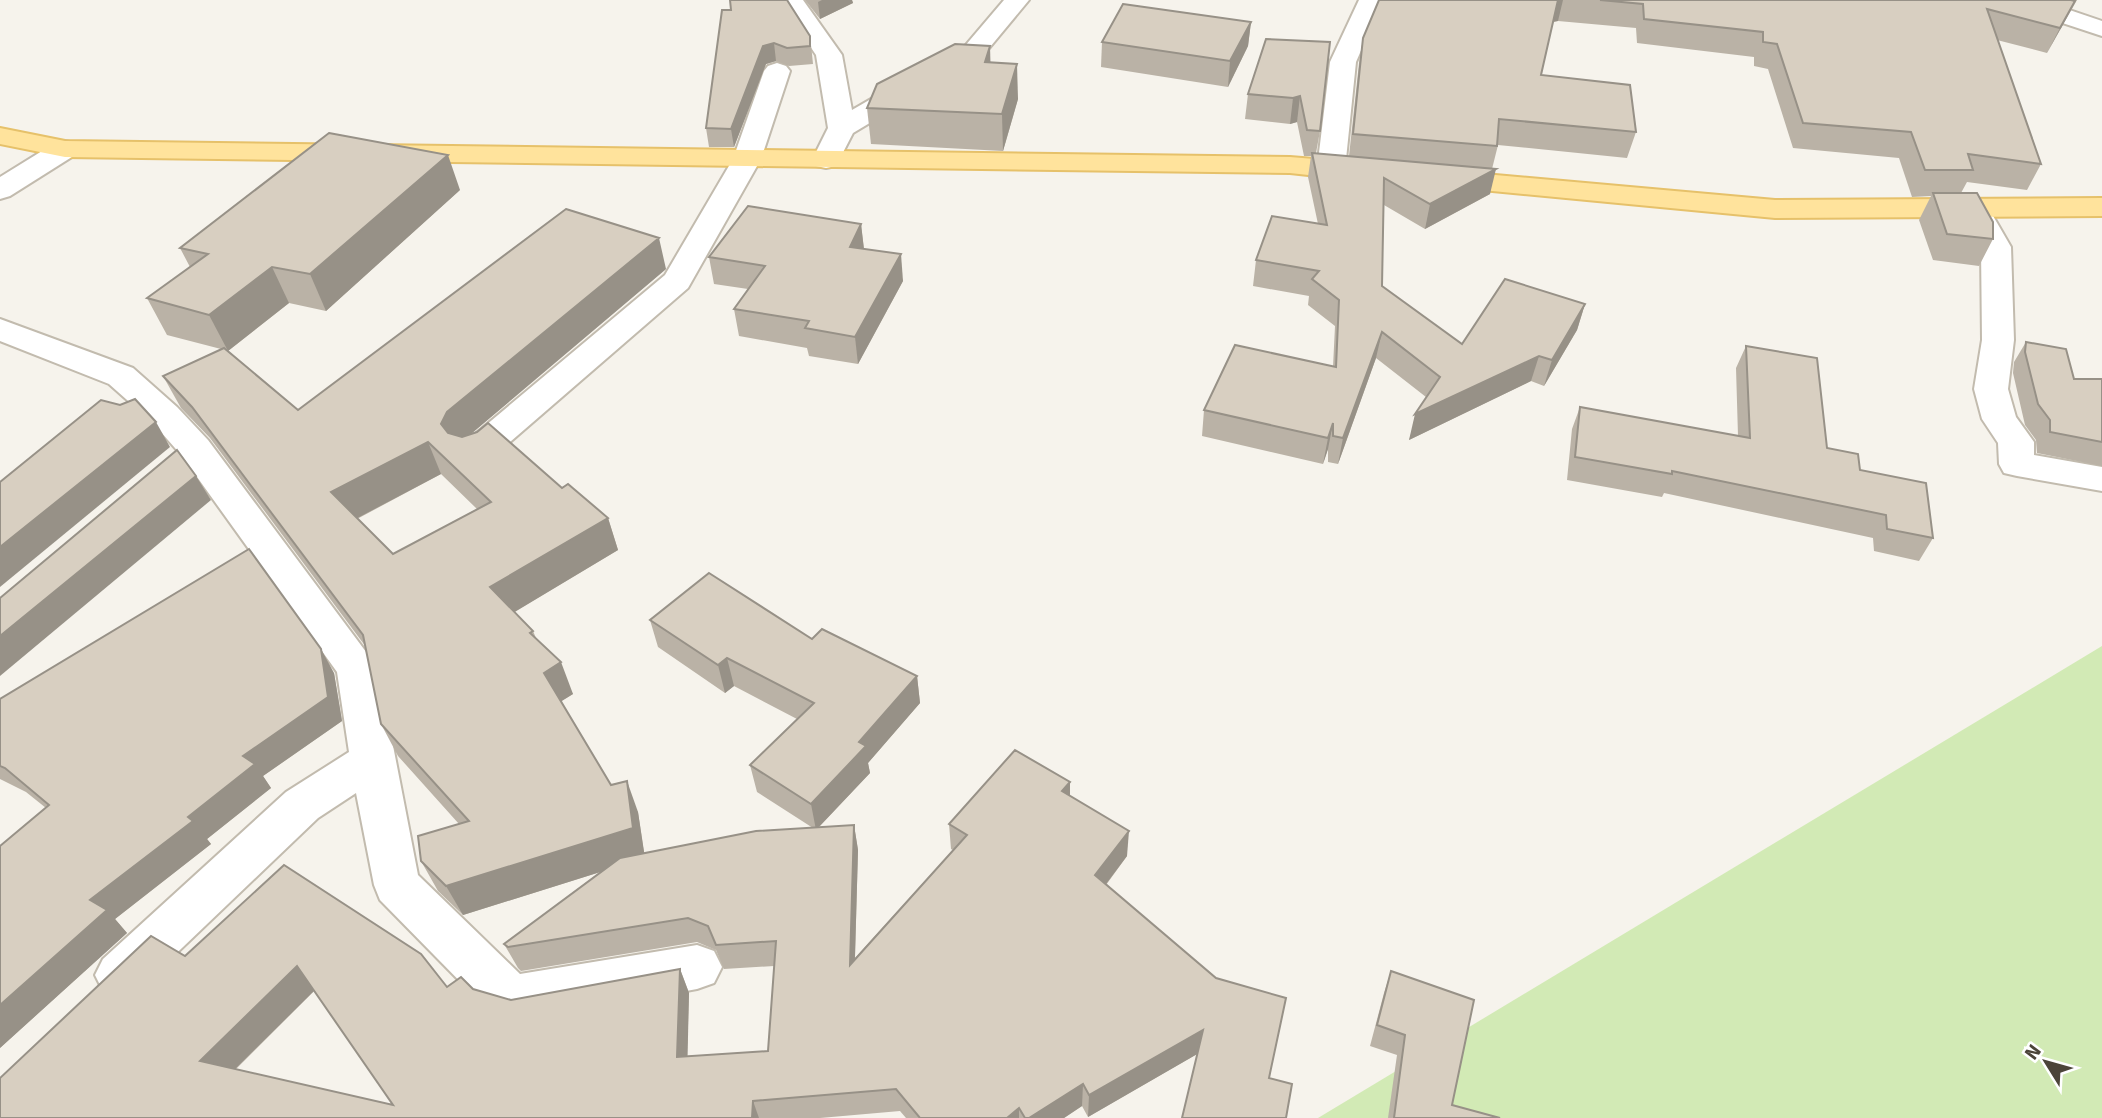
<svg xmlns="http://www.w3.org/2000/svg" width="2102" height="1118" font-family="Signika,sans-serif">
<rect width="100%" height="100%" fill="#f6f3ec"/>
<path fill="#d2eab5" d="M2102,646V1118H1318Z"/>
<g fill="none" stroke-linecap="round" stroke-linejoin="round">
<g stroke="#c2bbae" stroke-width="4">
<g id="minor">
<path d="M783,0H803L842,55L852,110L890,88L953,60L1004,0H1029L971,70L908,100L853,133L836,166L826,168L816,166L812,160L828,128L816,55L781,3Z"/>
<path d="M1359,0H1383L1356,62L1345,169L1341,175L1331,178L1321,175L1317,169L1330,62Z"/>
<path d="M2004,0H2040L2102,21V36L2008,5Z"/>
<path d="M777,63L786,66L790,71L761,159L688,288L487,462L474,466L461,462L456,454L461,446L665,275L733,159L764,71L768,66Z"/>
<path d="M65,141L75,143L79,149L75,155L10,196L0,199V177L55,143Z"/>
<path d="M1975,199L1985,202L2011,247L2014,340L2008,389L2016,417L2034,442V455L2102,467V491L2017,476L2004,473L1999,464L1998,443L1982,419L1974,389L1982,340L1981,247L1960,208L1965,202Z"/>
<path d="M0,319L133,368L177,407L208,440L378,668L418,875L520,974L697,945L714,951L722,967L714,983L697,989L524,1021L506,1017L488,1010L380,900L374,885L356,793L318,818L137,991L120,998L103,991L95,975L103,959L286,792L349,752L337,672L182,456L153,423L109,384L0,341Z"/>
</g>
</g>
<g stroke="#e6c16a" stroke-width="4">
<g id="major">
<path d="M0,128L65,141L1290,157L1363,163L1373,166L1377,172L1373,178L1363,181L1290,173L65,157L0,144Z"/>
<path d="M1440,170L1775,200L2102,198V216L1775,218L1430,185L1426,179L1430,173Z"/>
</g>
</g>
<use href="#minor" fill="#fff" fill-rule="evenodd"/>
<use href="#major" fill="#ffe39c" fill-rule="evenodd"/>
</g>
<g fill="#bab2a6" fill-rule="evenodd">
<path d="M805,0H852L853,3L820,19Z"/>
<path d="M1379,0H2077L2047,53L1997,40L2041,164L2027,190L1967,182L1961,193L1993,239L1979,266L1933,260L1919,220L1931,196L1912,197L1899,158L1793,148L1768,69L1754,66V57L1637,43L1636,28L1558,21L1553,22L1541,75L1636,132L1627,158L1498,145L1492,169L1490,194L1425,229L1384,205L1382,286L1462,344L1585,304L1577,330L1544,386L1531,381L1409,440L1426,397L1376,358L1338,464L1328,462V449L1323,464L1202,436L1204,410L1333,367L1335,326L1308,305L1309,296L1253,286L1256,260L1318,224L1308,177L1311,156H1304L1297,122L1290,124L1245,119L1248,94L1266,39L1320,131L1316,153L1349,156L1359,63L1363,38Z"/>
<path d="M722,10L810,36L812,54L813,64L789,66L776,61L766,64L734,147H709L706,128Z"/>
<path d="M1251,22L1248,46L1228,87L1101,67L1102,42Z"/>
<path d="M990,62L1018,99L1003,151L871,144L867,108Z"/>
<path d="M460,190L326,311L289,303L228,351L298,410L666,269L471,434L562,488L608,518L618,550L514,612L533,631L536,638L573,694L561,701L611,785L638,812L644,853L813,828L757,792L750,765L797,719L734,686L725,693L658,647L650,620L812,639L917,676L920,703L868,763L870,773L819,827L854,825L858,850L855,958L953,850L951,849L949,824L1070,782V796L1127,856L1106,885L1269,1078L1286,1118L1197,1054L1088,1117L1082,1106L1064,1118H906L900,1111L820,1118H0L185,956L447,987L473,989L511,1000L680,969L689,993L687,1056L768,1051L774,966L724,969L716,950L697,942L521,971L518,968L504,944L600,872L463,915L438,891L421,861L459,824L398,756L381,724L366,647L210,438L181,408L163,376L221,349L167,335L147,298L190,267L180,248ZM441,474L477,509L393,554L357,519ZM314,991L393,1105L236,1069Z"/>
<path d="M861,224L864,249L903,281L858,364L809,356L807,348L739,336L734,309L748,289L714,284L709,257Z"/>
<path d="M2026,342L2074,379H2102V466L2037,453L2036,440L2025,425L2013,373L2014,362Z"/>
<path d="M1746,346L1827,448L1860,470L1933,538L1919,561L1874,551L1873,538L1664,493L1662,497L1567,480L1572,429L1580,407L1738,436L1736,368Z"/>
<path d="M334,673L342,721L263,776L271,788L207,839L211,844L115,919L127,933L0,1048L46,808L26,792L0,779V699Z"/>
<path d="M1391,971L1452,1105L1500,1118H1388L1397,1055L1370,1046L1384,993Z"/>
</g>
<g fill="#979187">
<path d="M822,0H852L853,3L820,19L818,2Z"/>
<path d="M1558,0H1563L1558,21L1552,22Z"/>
<path d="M2075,1L2062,26L2047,53L2060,28Z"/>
<path d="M1251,22L1248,46L1228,87L1230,61Z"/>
<path d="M774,43L776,61L766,64L734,147L731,129L763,46Z"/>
<path d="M990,46L991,82L985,62Z"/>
<path d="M1017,64L1018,99L1003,151L1002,114Z"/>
<path d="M1300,96L1297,122L1290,124L1293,98Z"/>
<path d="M448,155L460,190L326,311L310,274Z"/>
<path d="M1496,169L1490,194L1425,229L1430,204Z"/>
<path d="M861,224L864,250L850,247Z"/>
<path d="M659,238L666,269L459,444L454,455L441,424L447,412Z"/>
<path d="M901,254L903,281L858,364L855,337Z"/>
<path d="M272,267L289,303L228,351L209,315Z"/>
<path d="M1585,304L1577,330L1544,386L1552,360Z"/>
<path d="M1382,332L1376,358L1338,464L1343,438Z"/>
<path d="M1539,356L1531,381L1409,440L1415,414Z"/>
<path d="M156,422L170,447L0,587V547Z"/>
<path d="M1333,423L1328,449L1323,464L1328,438Z"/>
<path d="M428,442L441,474L346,524L331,492Z"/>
<path d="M196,476L211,500L0,676V636Z"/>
<path d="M608,518L618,550L503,619L490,587Z"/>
<path d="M321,649L334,673L342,721L263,776L271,788L207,839L211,844L115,919L127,933L0,1048V1005L90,900L188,817L243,756Z"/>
<path d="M727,658L734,686L725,693L718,665Z"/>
<path d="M561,662L573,694L557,704L544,673Z"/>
<path d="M917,676L920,703L868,763L870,773L816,830L811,804L859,742Z"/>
<path d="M627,781L638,812L645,858L463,915L446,886Z"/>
<path d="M1070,782V807L1062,791Z"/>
<path d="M854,825L858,850L854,989L850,965Z"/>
<path d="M1129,831L1127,856L1094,900L1095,875Z"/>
<path d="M297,966L315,990L221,1083L200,1061Z"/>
<path d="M680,969L689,993L687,1080L677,1057Z"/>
<path d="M1203,1030L1199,1053L1088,1117L1089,1095Z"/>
<path d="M1083,1084L1082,1106L1064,1118H1029Z"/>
<path d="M753,1101L759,1118H752Z"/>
<path d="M1019,1108V1118H1007Z"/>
</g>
<g fill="#d8cfc1" stroke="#979187" stroke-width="2" fill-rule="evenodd">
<path d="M730,0H787L810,36V46L787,48L774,43L763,46L731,129L706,128L722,10H731Z"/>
<path d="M1379,0H1558L1541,75L1630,85L1636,132L1499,119L1497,146L1353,134L1363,38Z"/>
<path d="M1600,0H2071L2075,1L2060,28L1987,9L2041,164L1968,154L1973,170H1925L1911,132L1803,123L1777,44L1763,42V32L1644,19L1643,4Z"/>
<path d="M1123,4L1251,22L1230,61L1102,42Z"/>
<path d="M1266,39L1330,42L1320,131L1307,130L1300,96L1293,98L1248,94Z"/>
<path d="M955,44L990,46L985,62L1017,64L1002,114L867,108L877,84Z"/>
<path d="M329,133L448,155L310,274L272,267L209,315L147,298L208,254L180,248Z"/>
<path d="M1312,153L1496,169L1430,204L1384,178L1382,286L1462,344L1505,279L1585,304L1552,360L1539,356L1415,414L1440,377L1382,332L1343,438L1333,436V423L1328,438L1204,410L1235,345L1336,367L1339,300L1312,279L1319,271L1256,260L1272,216L1327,225Z"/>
<path d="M1933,193H1977L1993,222V239L1947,234Z"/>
<path d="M748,206L861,224L850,247L901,254L855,337L805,328L809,321L734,309L765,266L709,257Z"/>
<path d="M566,209L659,238L447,412L441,424L448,433L462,437L477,432L488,423L562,488L568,484L608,518L490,587L533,631L530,633L561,662L544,673L611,785L627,781L633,828L446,886L421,861L418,836L469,821L381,724L363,635L192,407L163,376L224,348L298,410ZM428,442L491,502L393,554L331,492Z"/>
<path d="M2026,342L2066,349L2074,379H2102V442L2050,432V420L2038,404L2025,352Z"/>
<path d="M1746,346L1817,358L1827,448L1858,454L1860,470L1926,483L1933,538L1887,529L1886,515L1672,471V474L1575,457L1580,407L1750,438Z"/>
<path d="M135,399L156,422L0,547V482L101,400L120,405Z"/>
<path d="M177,450L196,476L0,636V598Z"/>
<path d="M249,549L321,649L328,697L243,756L255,764L188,817L193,821L90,900L107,910L0,1005V846L49,805L5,768L0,766V699Z"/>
<path d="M709,573L812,639L822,629L917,676L859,742L866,746L811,804L750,765L814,703L727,658L718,665L650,620Z"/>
<path d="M1015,750L1070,782L1062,791L1129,831L1095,875L1216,978L1286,998L1269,1078L1292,1084L1286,1118H1182L1203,1030L1089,1095L1083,1084L1029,1118H1025L1019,1108L1007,1118H920L896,1089L753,1101L752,1118H0V1078L151,936L185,956L284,865L421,954L447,987L461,977L473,989L511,1000L680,969L677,1057L768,1051L776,941L716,945L708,926L688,918L508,947L504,944L620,858L756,831L854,825L850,965L967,835L949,824ZM297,966L393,1105L200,1061Z"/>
<path d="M1391,971L1474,1000L1452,1105L1500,1118H1394L1405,1035L1377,1025Z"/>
</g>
<g transform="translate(2046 1062) rotate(307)" stroke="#ffffff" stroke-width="5" paint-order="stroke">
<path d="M0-5L12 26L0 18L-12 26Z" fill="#4b4439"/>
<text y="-10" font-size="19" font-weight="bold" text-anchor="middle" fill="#4b4439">N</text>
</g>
</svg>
